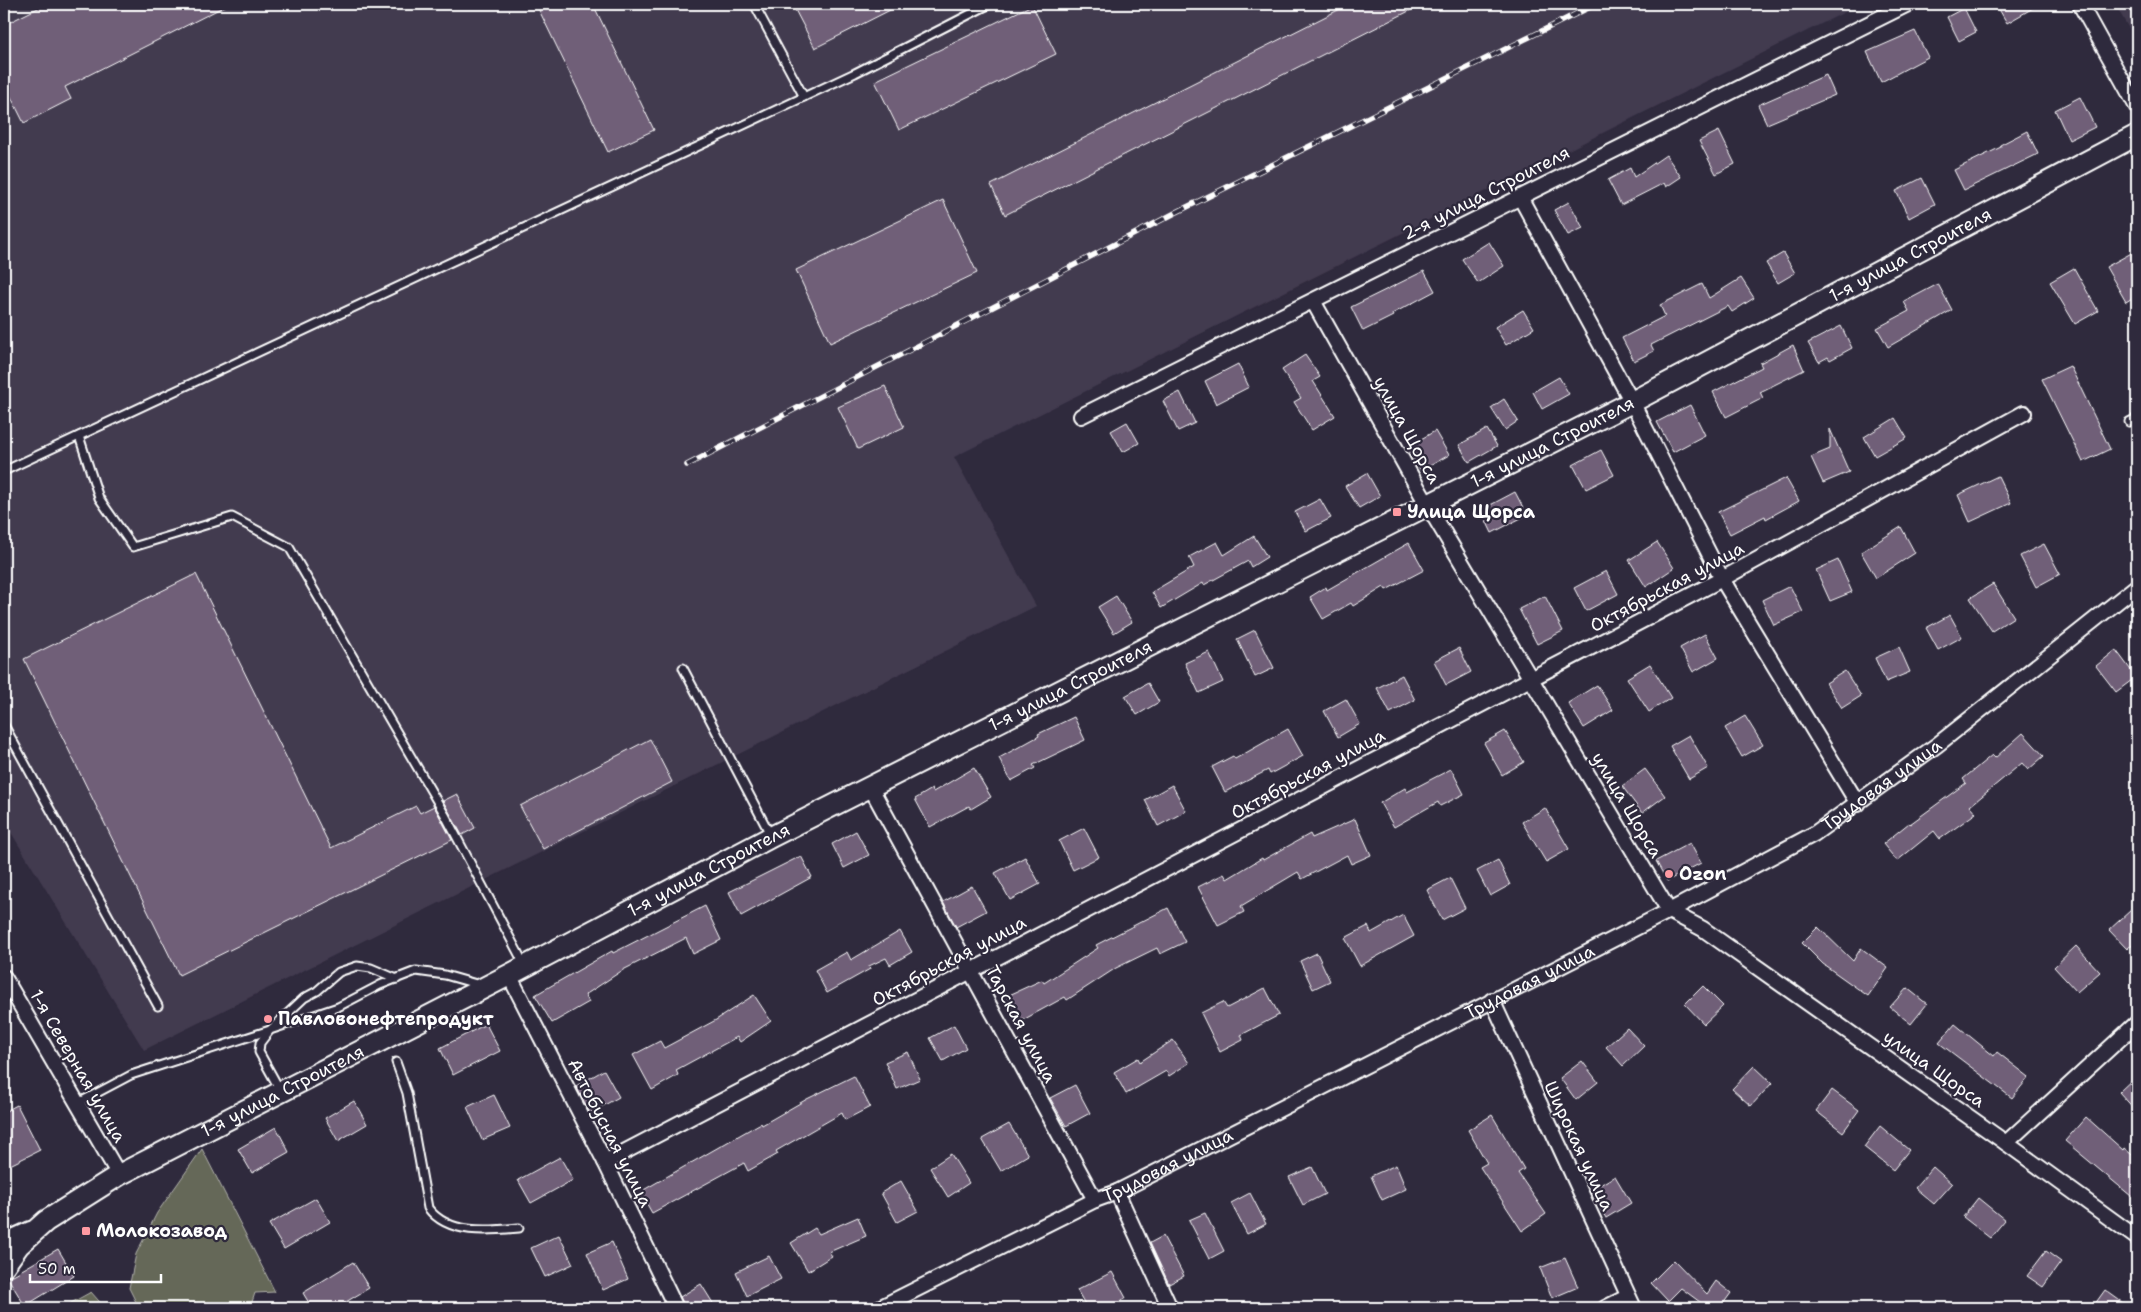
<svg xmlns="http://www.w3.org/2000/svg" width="2141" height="1312" font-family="'Shantell Sans',sans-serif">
<rect width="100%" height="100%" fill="#2f2a3d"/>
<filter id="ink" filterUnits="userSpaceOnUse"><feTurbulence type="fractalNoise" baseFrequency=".02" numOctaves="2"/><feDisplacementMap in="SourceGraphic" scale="10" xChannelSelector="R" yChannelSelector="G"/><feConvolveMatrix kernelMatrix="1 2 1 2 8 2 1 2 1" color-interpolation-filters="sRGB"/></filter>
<g filter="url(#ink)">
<g fill="#423a4f">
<path d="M4,4H1861L954,457L1036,606L144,1050L4,821Z"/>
<path d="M2115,4H2137V43Z"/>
</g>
<g fill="#656758" stroke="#b2b3ac">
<path d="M202,1149L275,1292L255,1293L250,1308H139L129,1288L136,1254L157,1213Z"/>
<path d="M91,1292L105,1308H62Z"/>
</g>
<g fill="#705e78" stroke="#fff">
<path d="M46,4H229L65,87L71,99L24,123L4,83V25Z"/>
<path d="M547,4H593L654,130L608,152L538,8Z"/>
<path d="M792,4H902L815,48Z"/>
<path d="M1350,4H1423L1005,215L991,185Z"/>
<path d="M1996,4H2040L2007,23Z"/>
<path d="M1032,5L1056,54L899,130L875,81Z"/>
<path d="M1964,8L1976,32L1959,41L1947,17Z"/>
<path d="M1915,31L1928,57L1881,82L1867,52Z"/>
<path d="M1826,75L1835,95L1767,124L1758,105Z"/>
<path d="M2080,97L2095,127L2069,140L2055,110Z"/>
<path d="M1719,131L1735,164L1716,174L1699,141Z"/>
<path d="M2027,131L2038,154L1964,190L1954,170L2001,147L2000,145Z"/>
<path d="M1666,155L1681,177L1666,187L1664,183L1621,205L1608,180L1630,168L1634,177Z"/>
<path d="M1922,178L1935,204L1909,218L1896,191Z"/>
<path d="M943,200L977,273L830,343L796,270Z"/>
<path d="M1569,202L1583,228L1568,235L1554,210Z"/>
<path d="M1489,242L1504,266L1478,283L1462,259Z"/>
<path d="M2137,250V295L2126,302L2106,267Z"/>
<path d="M1783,253L1795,273L1778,283L1766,263Z"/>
<path d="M2074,268L2098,311L2075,324L2050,282Z"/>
<path d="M1424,271L1435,291L1392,314L1393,316L1363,331L1351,307Z"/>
<path d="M1741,278L1754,298L1732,312L1728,306L1651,345L1654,351L1634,361L1622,338L1665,316L1660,305L1702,284L1709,298Z"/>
<path d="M1938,284L1952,310L1888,347L1877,328L1909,311L1904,302Z"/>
<path d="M1523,310L1534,328L1506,345L1495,327Z"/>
<path d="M1841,326L1852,348L1830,360L1828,357L1819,362L1808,343Z"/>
<path d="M1793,345L1804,370L1760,392L1763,398L1726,417L1713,392L1762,367L1760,363Z"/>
<path d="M1305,355L1320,377L1313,381L1335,416L1312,430L1294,402L1301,398L1282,370Z"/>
<path d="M1238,364L1249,387L1216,404L1205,381Z"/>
<path d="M2070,366L2110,449L2083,462L2042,379Z"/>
<path d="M1559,377L1569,394L1542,409L1533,392Z"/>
<path d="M885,386L904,427L858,449L838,407Z"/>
<path d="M1180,392L1195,423L1178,431L1163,401Z"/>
<path d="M1504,399L1518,421L1505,430L1491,408Z"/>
<path d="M1690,405L1705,435L1673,452L1657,422Z"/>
<path d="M1895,418L1907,438L1875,456L1864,437Z"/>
<path d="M1127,422L1139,443L1123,452L1111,431Z"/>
<path d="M1487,429L1497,446L1469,462L1459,445Z"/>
<path d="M1830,429L1849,472L1823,483L1811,457L1830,449Z"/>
<path d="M1435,431L1449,455L1421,471L1407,447Z"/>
<path d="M1601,450L1614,475L1586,489L1573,465Z"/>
<path d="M1367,473L1380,496L1359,508L1345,486Z"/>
<path d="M1998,476L2011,503L1970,522L1958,495Z"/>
<path d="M1786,478L1799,501L1766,519L1765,516L1730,534L1718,512Z"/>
<path d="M1515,492L1527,515L1492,533L1481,510Z"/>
<path d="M1320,499L1331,518L1306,531L1295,512Z"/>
<path d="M1901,527L1915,553L1876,578L1861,552Z"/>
<path d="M1254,536L1267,557L1251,567L1248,561L1204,585L1203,583L1161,608L1152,592L1194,567L1189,557L1217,542L1224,555Z"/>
<path d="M1657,542L1674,568L1646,587L1629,560Z"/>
<path d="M1409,543L1424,570L1386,590L1384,587L1353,606L1351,603L1323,619L1310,597L1326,587L1327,590Z"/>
<path d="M2044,544L2060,574L2036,587L2020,556Z"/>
<path d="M1838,560L1852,592L1830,601L1816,570Z"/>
<path d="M1606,571L1618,594L1586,611L1574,588Z"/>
<path d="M196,574L331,848L416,806L420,813L434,806L452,840L179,975L24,659Z"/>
<path d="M1993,584L2014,617L1992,631L1970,598Z"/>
<path d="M1790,586L1803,612L1774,625L1762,600Z"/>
<path d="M1116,596L1132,622L1114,633L1098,607Z"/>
<path d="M1545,596L1563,631L1537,644L1519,609Z"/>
<path d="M1950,615L1962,637L1938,650L1926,628Z"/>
<path d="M1255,630L1274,668L1255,677L1237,639Z"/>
<path d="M1705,634L1718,658L1693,672L1680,648Z"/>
<path d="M1899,647L1910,672L1886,682L1875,658Z"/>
<path d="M1459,648L1471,672L1446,685L1434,661Z"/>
<path d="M2116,650L2136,677L2116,692L2096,666Z"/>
<path d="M1209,652L1223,682L1199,693L1185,663Z"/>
<path d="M1650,664L1671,698L1649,712L1627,678Z"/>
<path d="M1845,671L1861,696L1842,708L1826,683Z"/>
<path d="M1402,675L1415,700L1390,713L1377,688Z"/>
<path d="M1148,683L1159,702L1137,715L1125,696Z"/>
<path d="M1597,685L1613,710L1584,728L1568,703Z"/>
<path d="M1346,699L1360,724L1338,737L1324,711Z"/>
<path d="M1745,716L1763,745L1742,757L1725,728Z"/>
<path d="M1074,717L1085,740L1033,765L1035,768L1011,781L999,758L1039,736L1038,734Z"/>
<path d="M1288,729L1303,756L1270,774L1268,770L1225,792L1212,767L1233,756L1235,759Z"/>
<path d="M1505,731L1524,762L1502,775L1484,743Z"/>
<path d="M2023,733L2044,756L2028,770L2022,763L1970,806L1976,813L1940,839L1934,831L1897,861L1883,844L1909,823L1910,824L1966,783L1963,779L1992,755L1995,758Z"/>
<path d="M1689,735L1708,768L1689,779L1670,746Z"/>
<path d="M650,739L672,782L543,849L520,806Z"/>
<path d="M974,768L991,797L971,809L969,806L930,827L915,799L932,789L933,792Z"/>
<path d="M1451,769L1464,794L1440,806L1438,802L1394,827L1380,803L1405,788L1407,792Z"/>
<path d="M1645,769L1665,796L1642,813L1622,786Z"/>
<path d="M1172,785L1186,811L1158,826L1145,800Z"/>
<path d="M457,794L475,828L462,835L443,801Z"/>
<path d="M1545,808L1569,849L1546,862L1522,822Z"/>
<path d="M1355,819L1371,855L1351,864L1347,855L1302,879L1298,872L1241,906L1244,912L1218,925L1198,887L1224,874L1227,879L1262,858L1263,860L1310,834L1312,838Z"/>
<path d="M1084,828L1099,857L1073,870L1059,841Z"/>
<path d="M856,831L869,855L844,868L832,844Z"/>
<path d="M1690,843L1701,863L1667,881L1656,861Z"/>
<path d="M801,856L812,877L741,916L729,892Z"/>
<path d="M1025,857L1040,884L1010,900L995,873Z"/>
<path d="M1498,860L1510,885L1490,896L1477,871Z"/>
<path d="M1450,878L1465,908L1442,920L1427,890Z"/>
<path d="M972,886L986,911L956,927L943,902Z"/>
<path d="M705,906L721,940L693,954L686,938L623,970L585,995L589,1002L552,1023L535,995L612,951L613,953Z"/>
<path d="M1168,908L1185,942L1160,954L1157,948L1116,968L1067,1000L1065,997L1021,1021L1007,996L1042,980L1044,983L1098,948L1096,945Z"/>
<path d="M2131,910L2137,917V940L2127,949L2109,930Z"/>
<path d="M1403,915L1414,936L1360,966L1345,938L1368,926L1371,933Z"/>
<path d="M1818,927L1853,961L1861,948L1888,968L1868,996L1823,964L1802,943Z"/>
<path d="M900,931L912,952L890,965L886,958L869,966L870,969L827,993L815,970L847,952L851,960Z"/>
<path d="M2076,946L2100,972L2077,992L2054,967Z"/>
<path d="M1317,953L1330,981L1313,989L1300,961Z"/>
<path d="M1703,986L1723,1006L1704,1024L1685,1004Z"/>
<path d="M1265,988L1279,1015L1241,1035L1243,1040L1220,1052L1201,1013L1223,1002L1227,1008Z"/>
<path d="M1907,988L1927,1004L1911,1024L1890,1007Z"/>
<path d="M754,995L771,1021L740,1042L737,1037L676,1070L678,1075L652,1090L633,1055L660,1041L664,1048L716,1020Z"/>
<path d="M486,1024L500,1051L453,1075L440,1048Z"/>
<path d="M1955,1024L1994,1056L1997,1052L2029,1077L2012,1098L1939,1043Z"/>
<path d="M954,1025L966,1048L943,1061L930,1038Z"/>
<path d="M1627,1028L1644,1046L1623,1066L1606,1047Z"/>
<path d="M1173,1040L1189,1063L1169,1076L1166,1071L1126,1094L1114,1072L1138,1058L1140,1062Z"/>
<path d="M908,1052L920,1079L897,1089L885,1062Z"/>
<path d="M1582,1061L1598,1082L1576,1100L1560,1078Z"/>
<path d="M1754,1066L1772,1083L1751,1106L1732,1089Z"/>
<path d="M604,1070L619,1097L590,1113L576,1086Z"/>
<path d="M2137,1075V1112L2119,1092Z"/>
<path d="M854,1076L870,1107L845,1120L842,1113L776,1151L778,1154L748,1171L744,1163L652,1213L640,1192L761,1123L762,1125L807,1099Z"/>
<path d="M1075,1085L1090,1113L1066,1126L1050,1098Z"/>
<path d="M1832,1090L1859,1110L1843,1132L1816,1111Z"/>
<path d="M494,1095L510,1128L482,1140L467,1107Z"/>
<path d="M354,1101L367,1124L338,1141L325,1118Z"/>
<path d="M17,1105L40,1150L4,1168V1112Z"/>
<path d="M1492,1115L1524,1169L1518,1173L1546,1214L1522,1231L1480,1167L1487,1163L1468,1130Z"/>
<path d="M2086,1117L2123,1150L2124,1148L2137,1159V1201L2065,1141Z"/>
<path d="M1009,1124L1028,1155L1001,1171L982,1139Z"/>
<path d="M1880,1126L1909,1150L1893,1170L1864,1147Z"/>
<path d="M276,1127L289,1152L252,1173L238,1149Z"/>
<path d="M951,1154L969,1183L948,1197L930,1168Z"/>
<path d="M560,1157L573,1180L531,1203L518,1180Z"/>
<path d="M1396,1165L1406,1189L1382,1200L1371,1176Z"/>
<path d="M1312,1167L1325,1194L1303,1205L1289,1177Z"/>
<path d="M1933,1167L1952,1184L1934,1204L1915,1188Z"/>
<path d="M1615,1176L1631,1203L1606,1218L1590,1191Z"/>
<path d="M901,1181L918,1211L897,1222L881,1193Z"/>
<path d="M1250,1193L1266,1224L1247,1234L1231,1203Z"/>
<path d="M316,1198L330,1222L284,1249L269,1224Z"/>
<path d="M1978,1198L2005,1220L1990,1238L1963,1217Z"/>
<path d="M1205,1213L1224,1251L1209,1259L1189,1220Z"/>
<path d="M858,1217L866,1236L829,1252L832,1256L808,1271L791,1243L815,1228L819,1234Z"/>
<path d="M559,1235L573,1264L545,1277L531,1248Z"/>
<path d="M1163,1236L1184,1276L1169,1284L1150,1243Z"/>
<path d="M612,1242L628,1279L603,1290L587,1253Z"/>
<path d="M58,1249L74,1276L25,1306L8,1278Z"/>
<path d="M2046,1251L2061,1262L2043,1287L2027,1276Z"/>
<path d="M769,1256L781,1279L747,1296L736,1272Z"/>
<path d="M1565,1258L1578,1287L1552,1298L1540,1268Z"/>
<path d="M1674,1260L1707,1294L1716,1281L1731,1293L1720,1308H1708L1681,1288L1668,1301L1651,1283Z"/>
<path d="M353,1262L369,1288L336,1308H312L303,1293Z"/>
<path d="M1112,1272L1126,1298L1107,1308H1087L1077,1290Z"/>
<path d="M701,1284L716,1308H685L680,1297Z"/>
<path d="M2105,1290L2130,1308H2092Z"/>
</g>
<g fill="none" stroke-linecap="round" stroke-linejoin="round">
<g stroke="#fff" stroke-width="11">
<g id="lane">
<path d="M754,4L804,97"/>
<path d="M2129,422L2137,418"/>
<path d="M79,436L99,498L133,547L232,517L289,547L445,815L525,966"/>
<path d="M4,471L855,73L990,4"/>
<path d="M683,668L771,836"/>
<path d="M4,725L158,1006"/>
<path d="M396,1062L407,1093L428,1208C448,1235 489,1231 519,1228"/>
<path d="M280,1090L259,1052L260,1043L270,1030L338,1007L380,985L416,971L445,975L480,985"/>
<path d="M78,1103L131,1075L270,1030L304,998L317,991L339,972L357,966L371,968L397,979"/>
</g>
</g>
<g stroke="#fff" stroke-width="18">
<g id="street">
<path d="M2080,4L2137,107"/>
<path d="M1520,197L1632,402L1722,579L1858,804"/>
<path d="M1313,301L1428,506L1669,911L1703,929L2006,1143L2137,1238"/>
<path d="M1081,416L1908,4"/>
<path d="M871,788L1095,1200"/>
<path d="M509,975L605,1162L676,1308"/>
<path d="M4,977L119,1175"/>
<path d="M1492,1000L1634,1308"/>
<path d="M2006,1143L2137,1023"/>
<path d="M605,1162L1722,579L2024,413"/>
<path d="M1117,1192L1170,1308"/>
<path d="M4,1241L30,1229"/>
<path id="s1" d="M879,1308L1095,1200L1117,1192L1669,911L1814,834L1937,745L2137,586"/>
<path d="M1605,1308L1627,1297"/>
</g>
</g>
<g stroke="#fff" stroke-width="24">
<g id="secondary">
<path id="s2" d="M4,1266L19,1245L46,1221L119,1175L509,975L771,837L1632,402L2137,135"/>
</g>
</g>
<use href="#lane" stroke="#2f2a3d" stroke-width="7"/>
<use href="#street" stroke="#2f2a3d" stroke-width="14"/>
<use href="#secondary" stroke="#2f2a3d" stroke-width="20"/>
<g stroke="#fff" stroke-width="5.5">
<path id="rail" d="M687,465L1177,212L1596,4"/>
</g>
<use href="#rail" stroke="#2f2a3d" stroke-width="4" stroke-dasharray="11" stroke-linecap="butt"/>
</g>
</g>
<g fill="#ff9aa2" stroke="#2f2a3d" stroke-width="2">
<rect x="1392" y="507" width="10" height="10" rx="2.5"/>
<circle cx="1669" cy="874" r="5"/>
<circle cx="268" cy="1019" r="5"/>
<rect x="81" y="1226" width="10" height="10" rx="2.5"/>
</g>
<g text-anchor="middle" stroke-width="4.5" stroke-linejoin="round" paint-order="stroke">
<g font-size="18" fill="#fff" stroke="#2f2a3d">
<text transform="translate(1486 193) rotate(-27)" y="6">2-я улица Строителя</text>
<text dy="6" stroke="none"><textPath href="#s2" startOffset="2162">1-я улица Строителя</textPath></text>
<text transform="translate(1407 430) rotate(61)" y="6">улица Щорса</text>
<text dy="6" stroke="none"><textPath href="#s2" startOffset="1758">1-я улица Строителя</textPath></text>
<text transform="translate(1667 587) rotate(-28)" y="6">Октябрьская улица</text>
<text dy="6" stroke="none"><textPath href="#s2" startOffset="1218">1-я улица Строителя</textPath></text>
<text transform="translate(1308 774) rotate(-28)" y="6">Октябрьская улица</text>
<text dy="6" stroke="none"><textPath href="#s1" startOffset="1132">Трудовая улица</textPath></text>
<text transform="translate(1627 805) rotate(59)" y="6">улица Щорса</text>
<text dy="6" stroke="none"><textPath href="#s2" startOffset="812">1-я улица Строителя</textPath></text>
<text transform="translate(949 961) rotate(-28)" y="6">Октябрьская улица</text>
<text dy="6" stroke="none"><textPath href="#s1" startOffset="728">Трудовая улица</textPath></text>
<text transform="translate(1021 1024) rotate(62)" y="6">Тарская улица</text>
<text transform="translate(78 1066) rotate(60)" y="6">1-я Северная улица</text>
<text transform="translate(1934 1069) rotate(35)" y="6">улица Щорса</text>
<text dy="6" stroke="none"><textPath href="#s2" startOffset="332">1-я улица Строителя</textPath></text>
<text transform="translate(610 1133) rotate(63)" y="6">Автобусная улица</text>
<text transform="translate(1579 1146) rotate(65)" y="6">Широкая улица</text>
<text dy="6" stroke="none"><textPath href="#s1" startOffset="322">Трудовая улица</textPath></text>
</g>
<g font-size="18" font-weight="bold" fill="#fff" stroke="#2f2a3d" text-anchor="start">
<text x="1407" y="518">Улица Щорса</text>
<text x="1679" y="880">Ozon</text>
<text x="278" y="1025">Павловонефтепродукт</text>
<text x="96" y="1237">Молокозавод</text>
</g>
</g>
<rect width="2141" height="1312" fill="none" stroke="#2f2a3d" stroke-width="20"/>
<rect x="10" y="10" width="2121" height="1292" fill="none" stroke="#fff" stroke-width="2" filter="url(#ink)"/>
<path d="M30 1274v8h131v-8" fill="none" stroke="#ffffff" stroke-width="2.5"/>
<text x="38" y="1274" font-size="15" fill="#ffffff" stroke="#2f2a3d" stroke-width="4" paint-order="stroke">50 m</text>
</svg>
